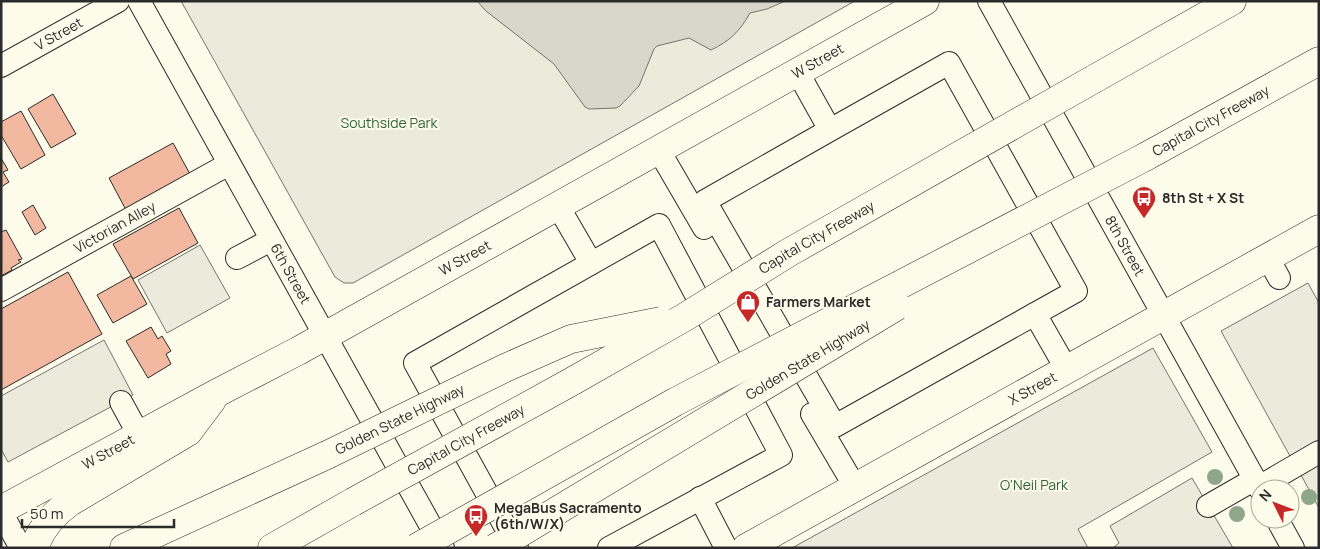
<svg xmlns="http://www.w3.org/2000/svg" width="1320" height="549" font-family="Manrope,sans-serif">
<rect width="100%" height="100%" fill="#fdfbea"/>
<g fill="#ecebdb" stroke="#74746e">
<path d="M181,1H855L353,283H344L335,277Z"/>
<path d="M1153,348L1212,452L1078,529L1088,548H792Z"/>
</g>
<g fill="#eceadb" stroke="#74746e">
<path d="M200,245L230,298L167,333L138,280Z"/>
<path d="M1308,283L1319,303V443L1291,458L1221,331Z"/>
<path d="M104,340L133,395L8,462L1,449V396Z"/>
<path d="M1319,465V508L1301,475Z"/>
<path d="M1192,478L1233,548H1113L1119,543L1110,526Z"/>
</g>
<path fill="#d8d7c9" stroke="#74746e" d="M477,1H783V2L767,9L750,13C740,31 730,41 711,50L689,38L657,46L654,49L639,86L620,106L616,108L589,109L585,107L554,64L486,11Z"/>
<g fill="#f2b8a0" stroke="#2b2b2b">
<path d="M53,94L76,134L51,148L28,109Z"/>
<path d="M21,111L45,155L21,169L1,135V122Z"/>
<path d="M173,143L190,174L126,210L109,178Z"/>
<path d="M1,158L8,170L3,172L9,182L1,187Z"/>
<path d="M33,205L46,228L35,235L22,212Z"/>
<path d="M179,208L198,243L133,279L113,244Z"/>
<path d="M6,230L22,259L18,260L21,262L11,268L12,270L1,276V232Z"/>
<path d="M68,272L102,334L1,390V309Z"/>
<path d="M131,276L147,304L113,323L97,295Z"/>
<path d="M151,327L158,339L162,336L171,351L166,354L171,364L148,378L126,341Z"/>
</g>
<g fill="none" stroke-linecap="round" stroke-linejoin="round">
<g stroke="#2b2b2b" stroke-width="24">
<g id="minor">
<path id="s1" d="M139,1L443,548"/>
<path id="s2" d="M989,1L1260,489"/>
<path id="s3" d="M1,66L118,1"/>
<path d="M797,71L830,130L949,63L1076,291L835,426L705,201L830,130"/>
<path d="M658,149L704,228"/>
<path d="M558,206L591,263"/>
<path d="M237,258L271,240"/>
<path d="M1268,258L1279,278"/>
<path id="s4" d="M1,290L229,164"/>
<path d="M1035,314L1067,370"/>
<path d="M121,402L139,435"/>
<path d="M812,414L855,487"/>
<path d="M1259,487L1319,452"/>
<path d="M700,498L726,548"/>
<path d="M1208,506L1255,479"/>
<path d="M1,512L21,548"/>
<path d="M1277,519L1293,548"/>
<path d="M517,548L415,363L659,225L781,455L609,548"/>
</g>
</g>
<g stroke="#2b2b2b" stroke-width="29">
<g id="major">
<path id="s5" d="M1,510L217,393L298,351L925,1"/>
<path d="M34,548C41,528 53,514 70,502L188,432L212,400"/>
<path id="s6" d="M746,548L1319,229"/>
</g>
</g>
<g stroke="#2b2b2b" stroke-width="29">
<g id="highway">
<path d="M1094,79L1232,1"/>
<path id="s7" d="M1145,157L1319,61"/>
<path d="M124,548L327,455"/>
<path d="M272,548L353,502"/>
</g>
</g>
<use href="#minor" stroke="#fdfbea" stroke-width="22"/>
<use href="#major" stroke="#fdfbea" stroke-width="28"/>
<use href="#highway" stroke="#fdfbea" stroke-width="28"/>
<g stroke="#2b2b2b" stroke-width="29" stroke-linecap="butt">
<g id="highway-bridge">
<path id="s8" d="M327,455L505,368L571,339L661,321"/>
<path id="s9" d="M353,502L571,382L685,317L788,253L1094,79"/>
<path d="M416,548L675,402L1145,157"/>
<path id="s10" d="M495,548L897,306"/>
</g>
</g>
<use href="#highway-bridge" stroke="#fdfbea" stroke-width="28"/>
</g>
<g fill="#8ea78a">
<circle cx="1215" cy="477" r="8"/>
<circle cx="1309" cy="497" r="8"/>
<circle cx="1237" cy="514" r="8"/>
</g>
<defs>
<g id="bus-pin" transform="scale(1.25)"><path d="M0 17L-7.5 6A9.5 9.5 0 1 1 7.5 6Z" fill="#c62828" stroke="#fdfbea"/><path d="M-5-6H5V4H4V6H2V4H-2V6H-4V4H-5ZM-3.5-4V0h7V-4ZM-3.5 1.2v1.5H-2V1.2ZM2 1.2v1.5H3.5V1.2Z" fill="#fff"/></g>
<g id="shop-pin" transform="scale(1.25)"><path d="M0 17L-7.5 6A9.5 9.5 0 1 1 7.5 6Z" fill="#c62828" stroke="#fdfbea"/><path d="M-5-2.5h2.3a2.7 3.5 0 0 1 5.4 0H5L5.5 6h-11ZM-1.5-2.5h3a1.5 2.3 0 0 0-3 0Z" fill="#fff"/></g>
</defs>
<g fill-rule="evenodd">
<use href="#bus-pin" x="1144" y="198"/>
<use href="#shop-pin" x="748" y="302"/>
<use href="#bus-pin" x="476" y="516"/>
</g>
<g text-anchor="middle" stroke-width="4" stroke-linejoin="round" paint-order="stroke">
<g font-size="14" fill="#2b2b2b" stroke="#fdfbea">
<text dy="5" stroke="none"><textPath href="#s3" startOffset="66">V Street</textPath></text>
<text dy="5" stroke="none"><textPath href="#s5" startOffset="932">W Street</textPath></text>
<text dy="5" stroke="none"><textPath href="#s7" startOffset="75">Capital City Freeway</textPath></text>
<text dy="5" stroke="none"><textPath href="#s4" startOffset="130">Victorian Alley</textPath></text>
<text dy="5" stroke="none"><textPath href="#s9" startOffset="534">Capital City Freeway</textPath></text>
<text dy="5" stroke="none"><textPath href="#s2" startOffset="280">8th Street</textPath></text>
<text dy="5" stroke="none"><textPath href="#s5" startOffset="528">W Street</textPath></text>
<text dy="5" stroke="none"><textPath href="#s1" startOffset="312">6th Street</textPath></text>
<text dy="5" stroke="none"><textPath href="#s10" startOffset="365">Golden State Highway</textPath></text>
<text dy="5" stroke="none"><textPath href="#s6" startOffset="328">X Street</textPath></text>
<text dy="5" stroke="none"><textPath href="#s8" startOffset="81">Golden State Highway</textPath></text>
<text dy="5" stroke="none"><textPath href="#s9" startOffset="129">Capital City Freeway</textPath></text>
<text dy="5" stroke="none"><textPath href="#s5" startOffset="122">W Street</textPath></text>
</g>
<g font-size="14" fill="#34623c" stroke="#fdfbea">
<text x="389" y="128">Southside Park</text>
<text x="1034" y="490">O'Neil Park</text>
</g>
<g font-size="14" font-weight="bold" fill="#2b2b2b" stroke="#fdfbea" text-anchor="start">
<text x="1162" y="203">8th St + X St</text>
<text x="766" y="307">Farmers Market</text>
<text x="494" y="513">MegaBus Sacramento<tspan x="494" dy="16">(6th/W/X)</tspan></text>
</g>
</g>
<rect width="1320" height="549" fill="none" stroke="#2b2b2b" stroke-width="5"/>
<g transform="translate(1275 504) rotate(312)"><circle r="24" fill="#fdfbea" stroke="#a9a89e"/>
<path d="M0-4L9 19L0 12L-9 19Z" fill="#c62828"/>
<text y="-8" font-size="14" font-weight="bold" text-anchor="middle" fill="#2b2b2b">N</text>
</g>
<path d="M22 519v8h152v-8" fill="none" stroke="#2b2b2b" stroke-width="2.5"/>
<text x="30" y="519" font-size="15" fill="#2b2b2b" stroke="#fdfbea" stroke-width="4" paint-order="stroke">50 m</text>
</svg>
